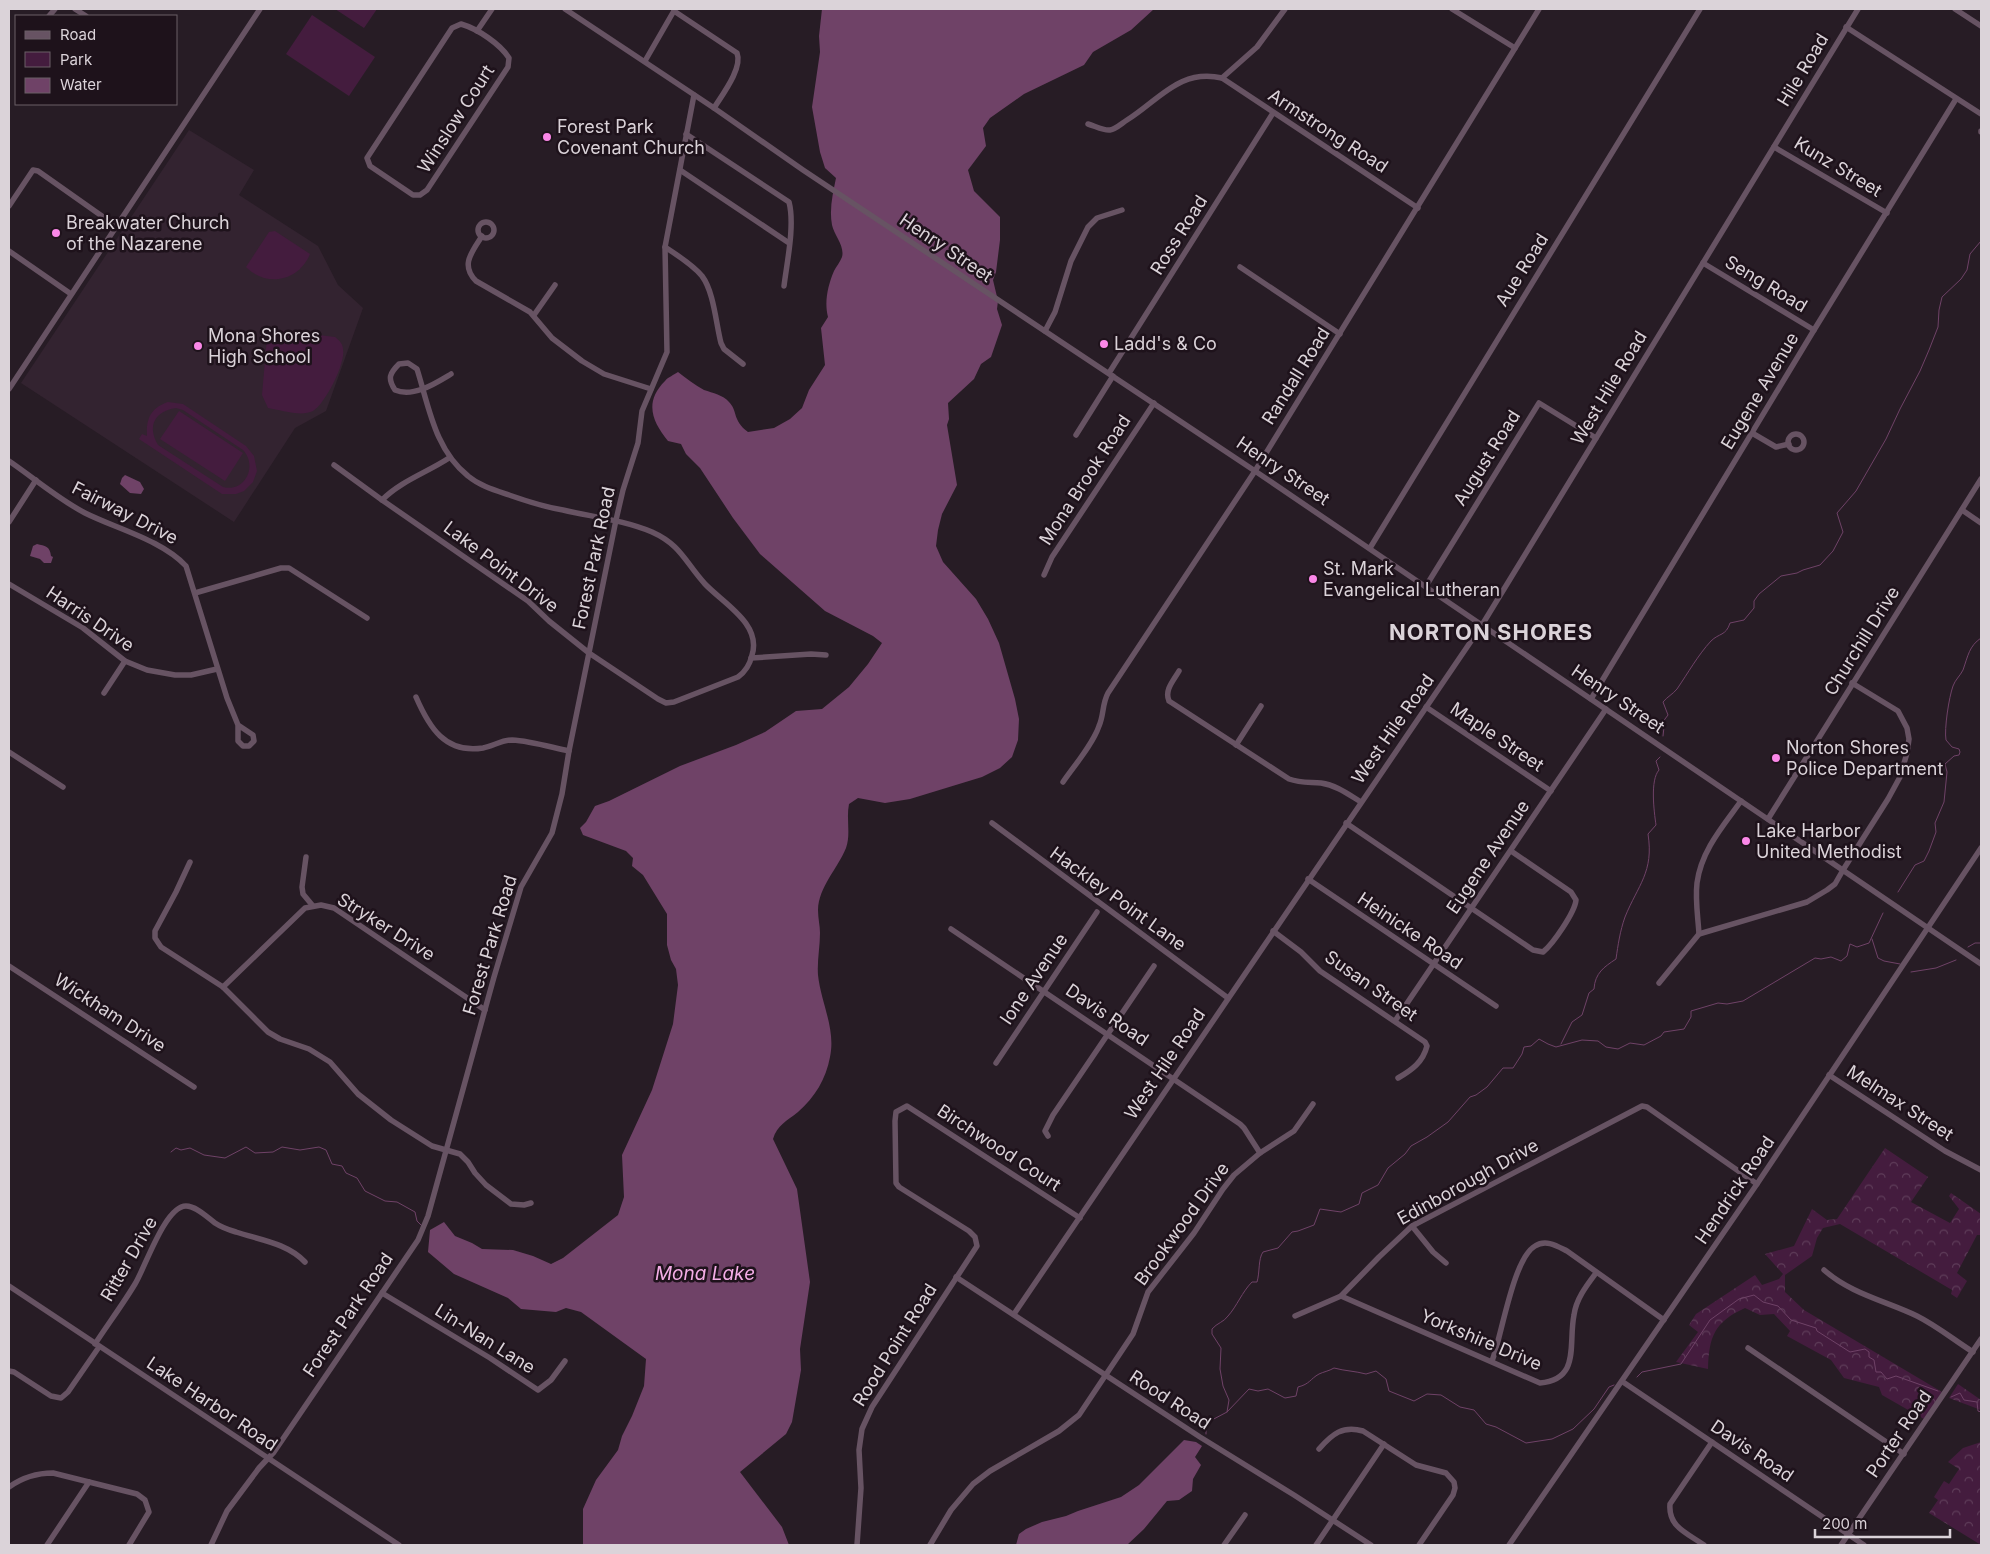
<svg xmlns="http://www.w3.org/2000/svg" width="1990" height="1554" font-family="Inter,sans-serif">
<defs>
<pattern id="forest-crowns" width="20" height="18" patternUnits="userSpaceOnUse" patternTransform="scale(1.25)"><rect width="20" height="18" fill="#441c3e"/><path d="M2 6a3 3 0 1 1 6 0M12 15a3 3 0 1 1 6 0" fill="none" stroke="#5e3c59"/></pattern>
</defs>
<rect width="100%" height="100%" fill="#271c25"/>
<path fill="#332330" d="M189,130L254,170L239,195L318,246L338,285L363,308L326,411L295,428L234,522L21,383Z"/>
<g fill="#441c3e" fill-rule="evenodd">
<path d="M335,9H377L364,28Z"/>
<path d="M312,15L375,57L349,96L286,54Z"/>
<path d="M275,231L310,254C299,281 267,288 246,267L269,232Z"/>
<path d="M277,330L335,337C339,340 343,344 343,349C346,363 325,404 313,411C301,417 281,410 268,408L262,395L267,337Z"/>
<path d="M168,402L183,404L246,446L254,456L257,471L253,482L244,491L236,494H222L139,439L142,434L147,436C146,418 151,408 168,402ZM176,408L183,410L243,450C258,466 245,493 223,487L158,445C147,427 154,411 176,408Z"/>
<path d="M179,411L243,453L225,481L160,439Z"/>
</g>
<g fill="url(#forest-crowns)">
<path d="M1885,1148L1928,1177L1911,1202L1950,1223L1959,1209L1949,1196L1951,1193L1981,1214V1235H1977L1957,1273L1967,1281L1957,1298L1951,1294L1952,1290L1840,1224L1823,1228L1817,1238L1812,1256L1785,1275V1292L1804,1310L1942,1392L1924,1419L1882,1395L1879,1387L1844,1378L1831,1360L1787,1336L1790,1331L1774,1314L1760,1315L1745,1308C1714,1322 1709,1337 1708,1369L1676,1362L1698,1332L1689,1325L1696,1314L1755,1275L1762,1285L1779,1279L1783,1274L1765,1254L1794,1246L1812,1209L1827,1220L1837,1219Z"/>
<path d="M1958,1384L1981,1400V1410L1949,1398Z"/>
<path d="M1981,1442V1545L1929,1513L1938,1500L1934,1497L1944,1481L1949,1484L1959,1469L1948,1462L1963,1448Z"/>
</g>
<g fill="#6f4267">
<path d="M822,9H1154L1131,30L1093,52L1084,65L1024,94L990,118L983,128L986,146L968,170L974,191L1000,217V240L996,272L993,280L998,301L997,309L1002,325L991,357L981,364L974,379L948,403L949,419L947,425L957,485L942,514L938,530L936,546L943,562L976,599L988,619L999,643L1015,699L1019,719L1018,740L1012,757L1000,768L982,777L910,799L885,803L858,798L849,804C846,819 851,834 846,848C837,870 819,886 818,910C818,918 820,926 820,933C820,947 817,961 818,975C821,1003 836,1029 830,1057C826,1079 815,1097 798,1112C787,1121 777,1125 773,1139L797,1189L810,1282L800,1349L801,1370L792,1422L786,1434L740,1472L782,1527L789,1545H583V1509L596,1480L618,1450L622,1436L632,1416L644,1386L646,1359L581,1312L566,1308L556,1312L521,1309L508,1298L454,1274L428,1252L430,1230L444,1222L455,1236L472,1243L482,1249L513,1250L533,1256L551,1264L563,1258L618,1215L624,1197L622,1155L652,1090L673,1024L678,985L676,969L671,960L667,945V914L643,875L632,866L633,858L626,851L583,835L580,828L586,822L595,806L609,801L680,766L736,745L765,732L796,711L822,709L849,687L868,664L882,643L873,636L825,611L760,554L733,518L700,468L686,454L681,444L668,441C652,421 644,402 665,381C668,377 674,375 678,372C686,378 695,385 704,390C713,393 723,395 729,402C738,411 732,420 748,432L774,428L790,419L802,408L809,390L825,365L821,328L828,317C824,302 828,285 834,271C836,267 840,262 842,257C845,246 834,235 832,225C829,209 833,193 836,178L825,168L820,152L812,107L820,52L819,36Z"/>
<path d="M125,475L140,482L144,489L141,494L130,493L120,484L122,478Z"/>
<path d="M37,544C45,546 50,546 51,556L53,557L51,563H44L40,559L30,556L33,546Z"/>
<path d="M1184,1440L1196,1442L1202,1446L1195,1457L1201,1465L1193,1479L1192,1491L1179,1500L1167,1501L1144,1529L1127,1545H1016L1019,1534L1026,1529L1042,1522L1066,1516L1078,1511L1121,1497L1139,1485Z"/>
</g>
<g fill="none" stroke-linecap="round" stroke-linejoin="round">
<g stroke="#6f4267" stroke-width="1">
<path d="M1663,736L1664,727L1662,723L1668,715L1663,702C1667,697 1673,694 1677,689C1688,673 1698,655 1711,641C1719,633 1726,636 1730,623L1744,620L1754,608V601L1759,594L1781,576L1797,573L1803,570L1820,565L1833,551L1843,532L1837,513L1856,491L1886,439L1900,409L1920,371L1929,350L1938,327L1939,310L1942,297L1961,279L1967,270L1970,254L1981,241"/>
<path d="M1898,892L1915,865L1924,861L1929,851L1936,832L1935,823L1944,802L1947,772L1945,764L1954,756L1959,755L1960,752L1959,749L1952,747L1946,740C1944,729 1949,697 1953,686C1955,680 1960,676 1963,670C1968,656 1969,646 1981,638"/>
<path d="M1872,939L1878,958L1884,961L1900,964"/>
<path d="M1968,947L1975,943H1981"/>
<path d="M1911,972L1936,968L1956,960"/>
<path d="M1561,1044L1572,1022L1582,1015L1589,993L1594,989C1595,973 1604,967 1616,959C1618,945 1620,931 1625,917C1638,885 1654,872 1648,834L1656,825C1654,811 1650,780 1659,770L1656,761L1660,757"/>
<path d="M171,1152L176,1148L181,1150L190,1148L204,1155L225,1158L246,1147L255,1153L273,1152L282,1147L300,1150L319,1147L326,1150L332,1164L342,1166L346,1173L357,1178L365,1191L385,1201L397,1202L415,1212L417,1221L422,1226"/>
<path d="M1637,1377L1642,1372L1681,1364L1710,1320L1739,1299L1754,1295L1763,1302L1778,1306L1791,1320L1816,1328L1817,1331L1850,1352L1865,1349L1869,1352V1357L1874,1360L1876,1372H1881L1887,1379L1896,1376L1938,1391"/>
<path d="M1951,1397L1960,1393L1964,1400L1977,1402L1978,1411L1981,1412"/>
<path d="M1227,1412L1229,1400L1223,1386L1220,1369L1221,1348L1212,1334V1329C1217,1323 1224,1322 1228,1316C1237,1306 1242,1292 1252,1282H1257C1260,1272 1258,1259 1263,1252L1278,1248L1292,1232L1298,1231L1314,1225L1320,1209L1341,1212L1359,1204L1362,1193L1378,1185L1388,1168L1405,1154L1411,1146L1427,1137L1448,1122L1470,1097L1476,1095L1487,1087L1503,1068H1513L1522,1054L1524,1047L1531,1046L1539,1039L1548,1044L1556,1047L1582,1040L1598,1041L1606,1047L1618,1049L1630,1043L1644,1045L1661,1036L1664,1032L1684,1029L1691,1017V1011L1718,1003L1727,1004L1743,1001L1815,958L1821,959L1831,957L1841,961L1847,956L1850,944L1857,947L1869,943L1883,913"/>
<path d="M1206,1434V1426L1210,1421L1227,1412L1249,1389L1258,1391L1268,1389L1285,1398L1296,1396L1298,1387C1310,1384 1310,1379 1319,1374C1323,1372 1329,1371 1334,1368C1345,1371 1355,1371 1366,1374L1376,1371L1386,1379L1389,1391L1414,1401L1427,1394L1441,1395L1460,1407L1474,1410L1486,1424L1496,1427L1526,1443L1552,1439L1573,1429L1594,1409L1609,1387L1614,1385"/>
</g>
<g stroke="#675363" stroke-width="5.5">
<path d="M75,9L86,16"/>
<path d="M565,9L714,108L803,170L1255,471L1981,964"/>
<path d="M1452,9L1515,48"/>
<path d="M1955,9L1981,26"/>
<path d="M674,11L737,53C743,68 722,95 714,108"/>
<path d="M49,16L55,9"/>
<path d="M461,24C478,29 500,44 509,58L508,67L427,190L420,195H413L370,166L367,158L452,28Z"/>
<path d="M1846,27L1981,114"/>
<path d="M477,31L492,9"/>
<path d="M645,61L675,9"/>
<path d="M1222,78L1418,208"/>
<path d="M1088,124C1095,126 1104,131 1110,130C1116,129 1122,123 1127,120C1159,100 1180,68 1222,78L1257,47L1285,9"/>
<path d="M1981,132V131"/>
<path d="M686,134L789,202C795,225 787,262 784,286"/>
<path d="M1774,147L1887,213"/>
<path d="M680,170L789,243"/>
<path d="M9,206L33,170L38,171L116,226"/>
<circle cx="486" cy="230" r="8"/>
<path d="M482,236C472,252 460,265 476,281L530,312L552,338L582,361L604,374L651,389"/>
<path d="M665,247C678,256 692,264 702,276C714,292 716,324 721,343L724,349L743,364"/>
<path d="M9,251L71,294"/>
<path d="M1703,263L1814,330"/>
<path d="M1240,267L1340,334"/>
<path d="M534,315L555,285"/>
<path d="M1045,331L1055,312L1071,261L1088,227L1097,218L1122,210"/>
<path d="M1109,373L1273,113"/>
<path d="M9,389L260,9"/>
<path d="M1752,433L1776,447L1789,444"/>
<circle cx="1796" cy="442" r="8"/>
<path d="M1076,435L1113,376"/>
<path d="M9,461C34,478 58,499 85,513C117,529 162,540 186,566L227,698L238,725V741L243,746H249L254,741L253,735L238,725"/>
<path d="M334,465L382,500L528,601L549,621L589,653L658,699L666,703L674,702L738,677C745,672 750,664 752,655C762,624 723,603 705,584C685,562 681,545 652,532C623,520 593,517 563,510C545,507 526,501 509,495C494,490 480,486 468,476C435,450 429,407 417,369L408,363L399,364C390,373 387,378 395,390C413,398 436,383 451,374"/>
<path d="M382,500C401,481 426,473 449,458"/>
<path d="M1962,510L1981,523"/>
<path d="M9,522L36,480"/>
<path d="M1370,548L1700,9"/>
<path d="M1044,575L1052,557L1154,403"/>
<path d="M9,584L83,628L125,661L147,670L175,675H191L217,669"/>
<path d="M1426,586L1539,403L1596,438"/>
<path d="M195,593L281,568H289L367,618"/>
<path d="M751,658L811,654L826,655"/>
<path d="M1179,671C1174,680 1164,690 1169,701L1289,779C1300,783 1309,782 1321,783C1336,785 1348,794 1361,802"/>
<path d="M104,693L125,661"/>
<path d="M416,697C429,727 445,754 483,748C493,746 502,740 512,740C531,741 550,747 569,751"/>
<path d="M1591,699L1814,330L1956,99"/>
<path d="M1426,707L1551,791"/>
<path d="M1236,745L1261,706"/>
<path d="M9,752L63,787"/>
<path d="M1063,782C1074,766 1093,744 1099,726C1104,715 1102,704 1108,693L1255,471L1539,9"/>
<path d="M1768,819L1981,479"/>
<path d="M992,823L1228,998"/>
<path d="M1346,823L1533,950L1543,952C1553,944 1575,912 1576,900L1571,892L1511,851"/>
<path d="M306,857L302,887L303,894L313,906"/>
<path d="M190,862L176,892L155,931V938L161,947L223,987L268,1032L280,1039L309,1049L330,1062L358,1094L391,1120L432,1146L460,1154L468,1162L475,1173L486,1185L511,1204L524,1205L531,1203"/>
<path d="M1308,879L1496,1006"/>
<path d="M951,929L1240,1124L1244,1128L1260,1153"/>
<path d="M1273,931L1301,952L1320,971L1425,1042L1427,1046C1423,1062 1412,1070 1398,1078"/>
<path d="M1699,934C1698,917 1695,900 1697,883C1701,851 1723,826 1741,801"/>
<path d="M9,966L194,1087"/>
<path d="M1659,983L1699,934L1807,902L1827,890L1835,884L1843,870L1888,799L1900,777L1907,753L1909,739L1907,728L1898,711L1852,683"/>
<path d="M223,987L305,908L321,905L334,908L485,1010"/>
<path d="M1395,1021L1606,709"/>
<path d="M996,1063L1097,912"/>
<path d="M1829,1075L1945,1151L1981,1170"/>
<path d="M1048,1136L1045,1131L1053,1115L1154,966"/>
<path d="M1412,1226L1433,1252L1446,1263"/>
<path d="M1824,1270C1851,1294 1886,1301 1917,1316C1937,1326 1954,1340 1973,1352"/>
<path d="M956,1277L1200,1437L1294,1495L1371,1545"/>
<path d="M9,1286L399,1545"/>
<path d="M382,1293L490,1358L538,1390L551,1380L565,1361"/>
<path d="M1341,1296L1540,1383C1581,1379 1568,1344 1574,1315C1576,1299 1587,1285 1596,1273"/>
<path d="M1014,1314L1482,625L1858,9"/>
<path d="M1295,1316L1341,1296L1379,1257L1412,1226L1642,1106L1647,1107L1757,1184"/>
<path d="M95,1344C108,1324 123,1304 135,1284C145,1268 165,1206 186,1206C196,1206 207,1217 215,1223C221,1227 229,1230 236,1232C260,1240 287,1243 305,1262"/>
<path d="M1748,1348L1904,1454"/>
<path d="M1492,1361C1502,1335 1513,1259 1535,1246C1546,1239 1557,1246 1567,1251L1664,1320"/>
<path d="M9,1371L14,1372L51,1396L61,1398L68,1392L99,1347"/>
<path d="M1623,1382L1864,1545"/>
<path d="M1319,1449C1332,1434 1343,1425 1363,1431L1416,1465L1446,1473L1454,1482L1455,1488L1453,1495L1419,1545"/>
<path d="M9,1487C23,1477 36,1473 53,1473L137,1494L145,1500L149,1512L129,1545"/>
<path d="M47,1545L89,1482"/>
<path d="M211,1545L227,1511L259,1468L274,1452L418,1240L428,1216L494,977L521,887L552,833L562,794L569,751L616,520L623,490L638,443L642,411L667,352L665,247L694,95"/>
<path d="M857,1545L861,1488L859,1450L862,1429L872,1407L977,1246L975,1237L969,1231L899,1187L896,1183L895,1121L896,1112L907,1106L1080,1218"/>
<path d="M930,1545L951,1510L973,1484L990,1471L1059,1431L1079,1415L1133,1334L1148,1292L1194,1233L1223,1189L1234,1175L1260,1153L1294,1131L1313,1104"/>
<path d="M1224,1545L1245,1515"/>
<path d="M1316,1545L1384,1444"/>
<path d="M1509,1545L1757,1184L1981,848"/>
<path d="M1704,1545C1687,1533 1668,1527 1670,1504L1712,1442"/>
<path d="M1841,1545L1981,1339"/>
</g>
</g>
<g fill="#fa87e7" stroke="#1e121b" stroke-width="2">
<circle cx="547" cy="137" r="5"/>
<circle cx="56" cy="233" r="5"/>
<circle cx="1104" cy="344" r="5"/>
<circle cx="198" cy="346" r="5"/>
<circle cx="1313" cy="579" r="5"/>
<circle cx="1776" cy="758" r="5"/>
<circle cx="1746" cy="841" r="5"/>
</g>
<g text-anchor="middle" stroke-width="5" stroke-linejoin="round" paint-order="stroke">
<g font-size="18" fill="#dbd3d9" stroke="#1e121b">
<text transform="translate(1803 70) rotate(-59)" y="6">Hile Road</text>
<text transform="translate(456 119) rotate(-57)" y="6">Winslow Court</text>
<text transform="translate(1328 131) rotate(33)" y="6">Armstrong Road</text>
<text transform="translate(1838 167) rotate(31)" y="6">Kunz Street</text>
<text transform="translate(1179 235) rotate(-58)" y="6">Ross Road</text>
<text transform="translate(946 248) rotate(34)" y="6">Henry Street</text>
<text transform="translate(1522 270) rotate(-58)" y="6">Aue Road</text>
<text transform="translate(1766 284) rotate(31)" y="6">Seng Road</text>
<text transform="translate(1296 376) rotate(-58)" y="6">Randall Road</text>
<text transform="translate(1609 388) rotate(-59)" y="6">West Hile Road</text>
<text transform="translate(1760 391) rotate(-59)" y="6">Eugene Avenue</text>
<text transform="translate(1487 458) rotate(-58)" y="6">August Road</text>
<text transform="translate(1283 471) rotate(34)" y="6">Henry Street</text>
<text transform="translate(1085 480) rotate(-57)" y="6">Mona Brook Road</text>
<text transform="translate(125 513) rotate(27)" y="6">Fairway Drive</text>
<text transform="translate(594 558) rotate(-78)" y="6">Forest Park Road</text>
<text transform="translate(501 567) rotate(37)" y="6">Lake Point Drive</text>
<text transform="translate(90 619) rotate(34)" y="6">Harris Drive</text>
<text transform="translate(1862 641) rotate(-58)" y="6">Churchill Drive</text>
<text transform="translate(1618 699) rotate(34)" y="6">Henry Street</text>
<text transform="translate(1393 729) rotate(-55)" y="6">West Hile Road</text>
<text transform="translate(1497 737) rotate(34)" y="6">Maple Street</text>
<text transform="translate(1488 857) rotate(-56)" y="6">Eugene Avenue</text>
<text transform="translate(1118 899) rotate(36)" y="6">Hackley Point Lane</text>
<text transform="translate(386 927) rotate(32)" y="6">Stryker Drive</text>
<text transform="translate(1410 931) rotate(34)" y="6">Heinicke Road</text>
<text transform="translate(490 945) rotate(-73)" y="6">Forest Park Road</text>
<text transform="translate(1034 979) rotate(-56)" y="6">Ione Avenue</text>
<text transform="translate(1371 986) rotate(35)" y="6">Susan Street</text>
<text transform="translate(110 1013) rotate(33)" y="6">Wickham Drive</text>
<text transform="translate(1107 1015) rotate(34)" y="6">Davis Road</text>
<text transform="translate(1165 1064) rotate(-56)" y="6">West Hile Road</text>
<text transform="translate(1900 1103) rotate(33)" y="6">Melmax Street</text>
<text transform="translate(999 1148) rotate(33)" y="6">Birchwood Court</text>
<text transform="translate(1468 1182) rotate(-29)" y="6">Edinborough Drive</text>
<text transform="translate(1735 1190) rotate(-56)" y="6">Hendrick Road</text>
<text transform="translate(1182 1224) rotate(-54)" y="6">Brookwood Drive</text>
<text transform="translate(129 1259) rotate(-60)" y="6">Ritter Drive</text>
<text transform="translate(348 1315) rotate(-56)" y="6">Forest Park Road</text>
<text transform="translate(485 1339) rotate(32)" y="6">Lin-Nan Lane</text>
<text transform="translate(1481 1340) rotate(23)" y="6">Yorkshire Drive</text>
<text transform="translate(895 1345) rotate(-58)" y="6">Rood Point Road</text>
<text transform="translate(1170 1400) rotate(33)" y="6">Rood Road</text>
<text transform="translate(212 1404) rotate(34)" y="6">Lake Harbor Road</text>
<text transform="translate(1899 1434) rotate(-56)" y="6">Porter Road</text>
<text transform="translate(1752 1451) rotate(34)" y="6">Davis Road</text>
</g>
<g font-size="18" fill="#dbd3d9" stroke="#1e121b" text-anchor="start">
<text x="557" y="133">Forest Park<tspan x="557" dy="21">Covenant Church</tspan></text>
<text x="66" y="229">Breakwater Church<tspan x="66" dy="21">of the Nazarene</tspan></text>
<text x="208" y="342">Mona Shores<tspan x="208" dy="21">High School</tspan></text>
<text x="1114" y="350">Ladd's &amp; Co</text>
<text x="1323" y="575">St. Mark<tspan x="1323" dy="21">Evangelical Lutheran</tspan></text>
<text x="1786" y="754">Norton Shores<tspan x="1786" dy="21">Police Department</tspan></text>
<text x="1756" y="837">Lake Harbor<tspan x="1756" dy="21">United Methodist</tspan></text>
</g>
<g font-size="19" font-style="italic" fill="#f4ade6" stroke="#1e121b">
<text x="705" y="1280">Mona Lake</text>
</g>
<g font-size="22" font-weight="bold" letter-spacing="1" fill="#dbd3d9" stroke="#1e121b">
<text x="1491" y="640">NORTON SHORES</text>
</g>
</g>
<rect width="1990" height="1554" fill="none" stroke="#dbd3d9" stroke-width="20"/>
<rect x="15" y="15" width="162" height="90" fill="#1e121b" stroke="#6a5f67"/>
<rect x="25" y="31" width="25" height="8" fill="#675363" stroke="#6a5f67"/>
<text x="60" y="40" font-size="15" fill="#dbd3d9">Road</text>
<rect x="25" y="52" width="25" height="15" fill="#441c3e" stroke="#6a5f67"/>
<text x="60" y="65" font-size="15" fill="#dbd3d9">Park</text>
<rect x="25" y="78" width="25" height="15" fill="#6f4267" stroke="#6a5f67"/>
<text x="60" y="90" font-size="15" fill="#dbd3d9">Water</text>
<path d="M1815 1529v8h135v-8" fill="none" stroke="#dbd3d9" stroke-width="2.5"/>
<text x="1822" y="1529" font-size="15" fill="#dbd3d9" stroke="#1e121b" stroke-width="4" paint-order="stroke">200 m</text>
</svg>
